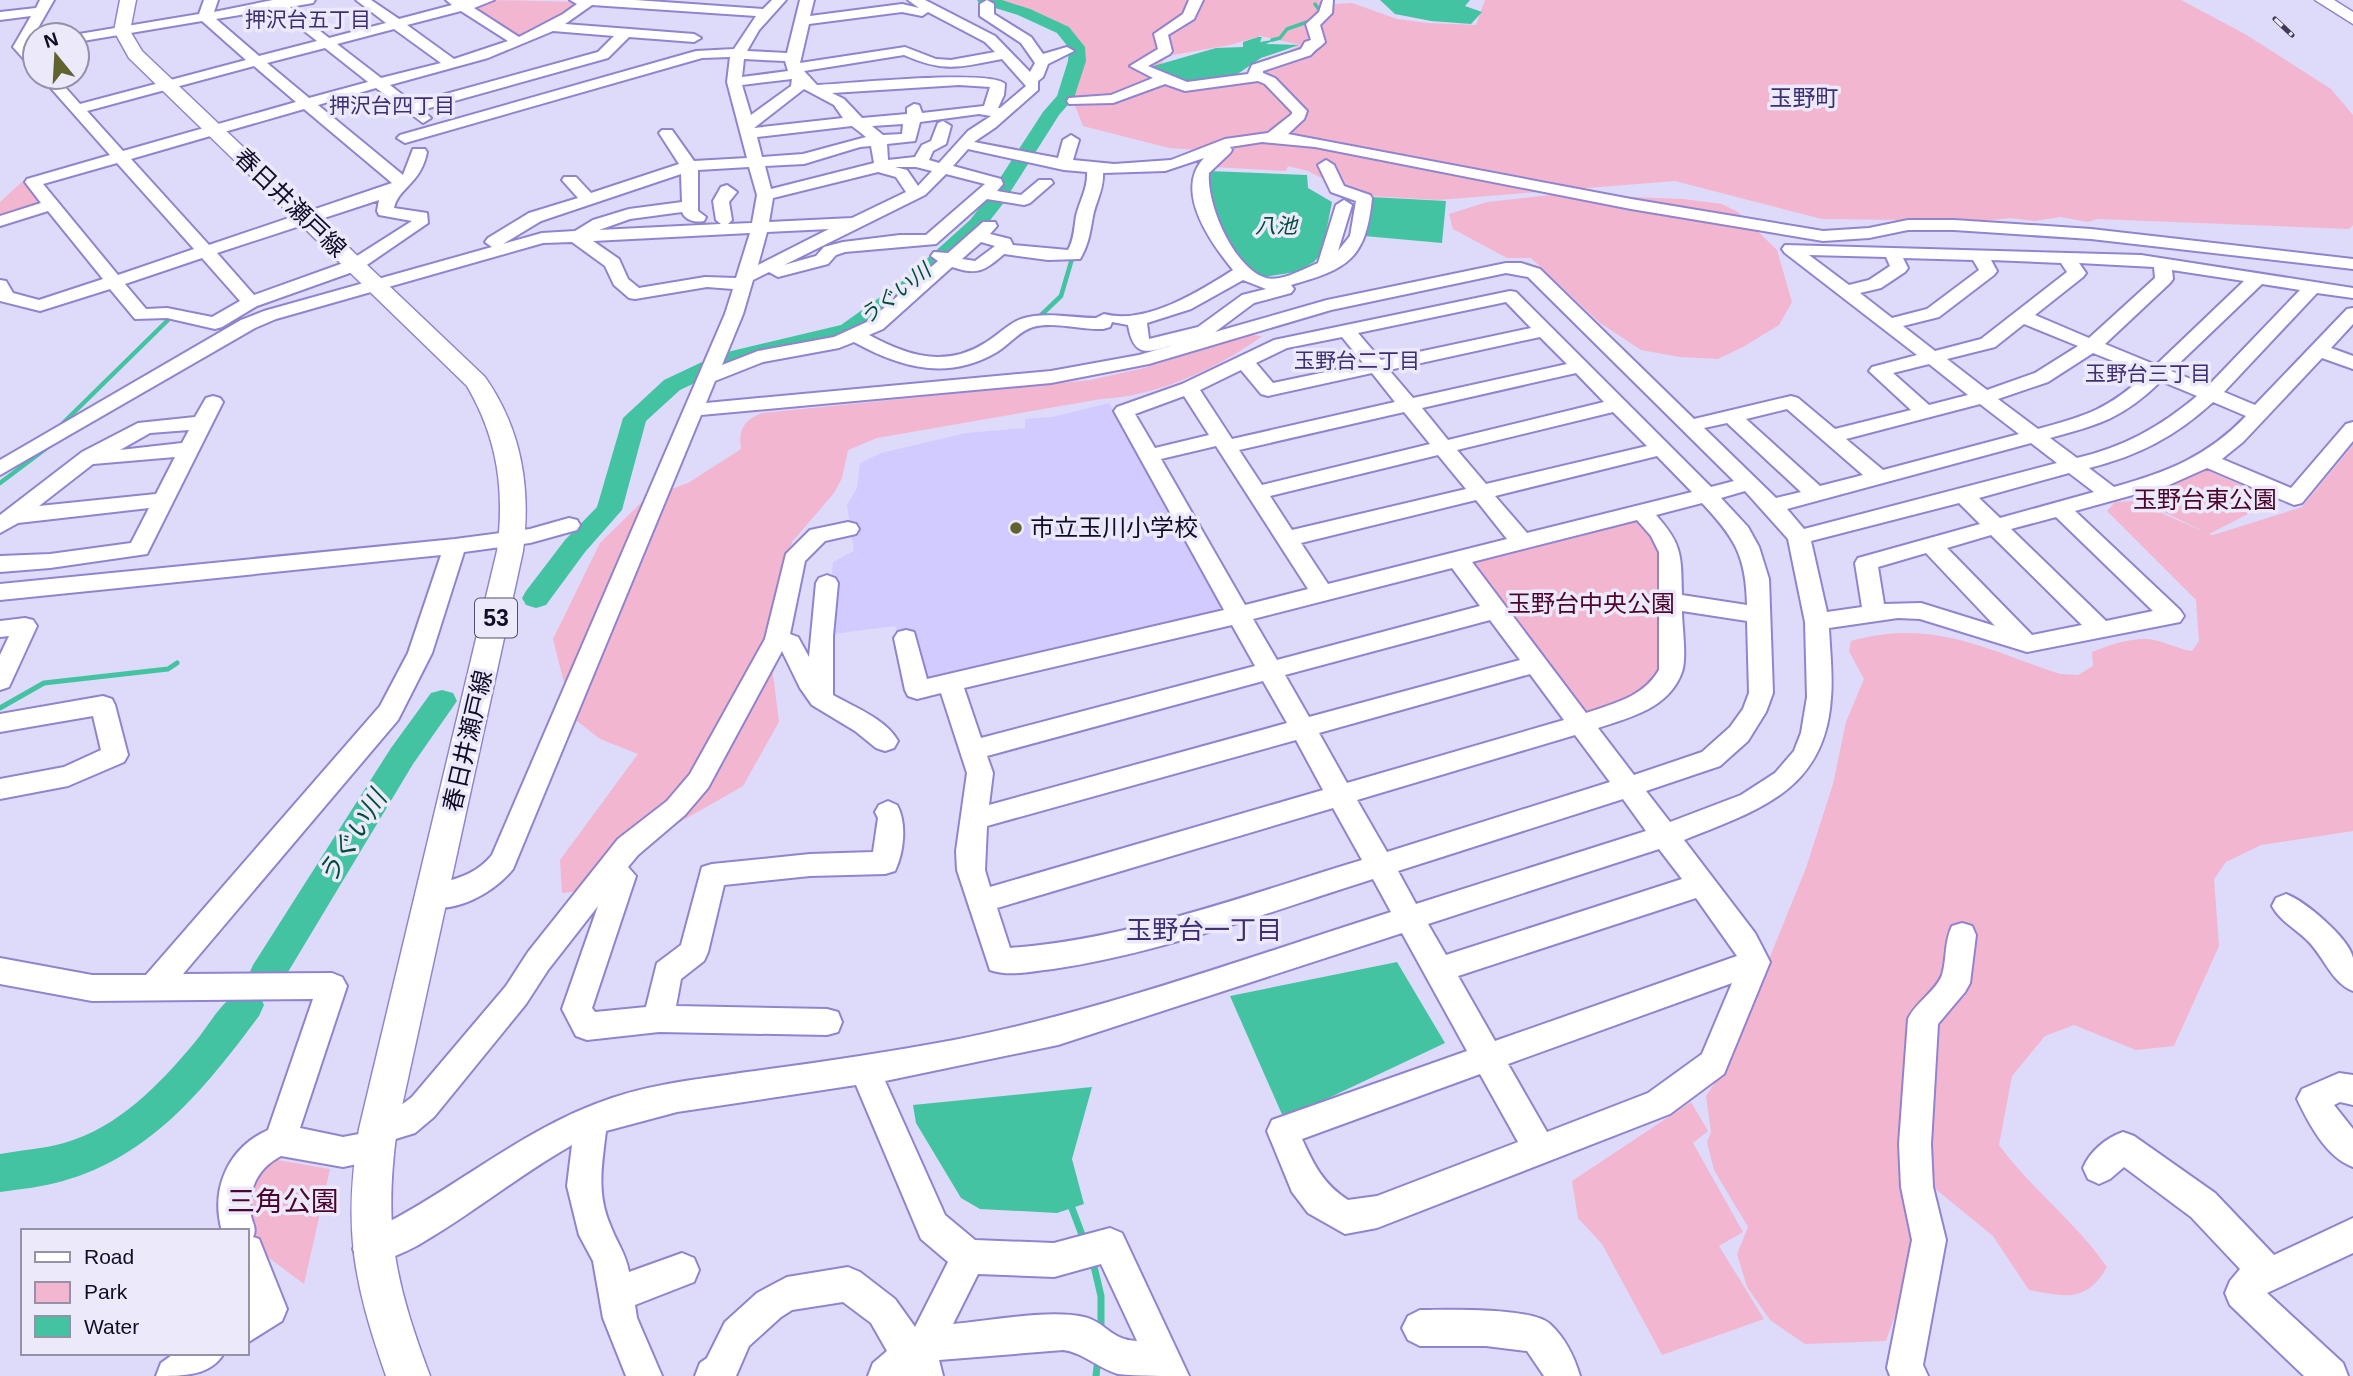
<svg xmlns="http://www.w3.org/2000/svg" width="2353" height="1376" font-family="Arial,'Noto Sans JP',sans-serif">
<rect width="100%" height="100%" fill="#dedafa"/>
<path fill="#d2cbff" d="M1109,403L1165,499L1224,610L924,686L895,626L826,635L833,562L854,551L847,505L857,488L860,463L881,453L966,433L1025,428V419L1052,417Z"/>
<g fill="#f3b6d0" fill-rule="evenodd">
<path d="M493,0L580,2L563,16L518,38L469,7Z"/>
<path d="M1000,0H1318L1333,4L1352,3L1397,19L1428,23L1476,25L1485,0H2181L2245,34L2331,89L2353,115V225L2349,229L2097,219L2088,222L2061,217L2034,221L2010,218L1984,221L1822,219L1675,181L1438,200L1355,195L1308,171L1288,166L1286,171L1212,167L1226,152L1169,148L1083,126L1071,96L1081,64L1078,41L1051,21ZM1261,36L1300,45L1247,73L1219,83L1158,68L1167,56L1230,45Z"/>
<path d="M24,180L43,204L0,218V202Z"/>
<path d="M1559,194L1683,199L1722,204L1738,212L1777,250L1792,302L1779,325L1743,347L1718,359L1680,357L1641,350L1600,323L1531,258H1507L1453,229L1449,214L1487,202Z"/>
<path d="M1250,335L1262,336C1220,368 1154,397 1101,399L877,438L848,450L842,478L834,493L792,542L767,627L779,722L743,786L643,843L590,890L562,893L560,860L638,754L600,739L573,718L553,639L600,543L646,498L688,483L741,449C738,429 744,420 762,413L1090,380L1144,368Z"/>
<path d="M2353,445V831L2261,845L2226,862L2214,879L2219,946L2174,1046L2136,1050L2074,1025L2045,1036L2012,1076L1999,1145C2031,1189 2076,1222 2107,1267C2087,1303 2064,1297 2029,1290L1993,1236L1933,1187L1911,1269L1886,1341L1805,1344L1770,1320L1747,1287L1737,1254L1748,1227L1714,1170L1707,1142L1711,1132L1706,1096L1718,1078L1741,1028L1806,868L1833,784L1846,722L1864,679L1849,651L1851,641C1932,618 1985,649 2060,674L2078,675L2093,666L2092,652C2109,645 2129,638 2148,639C2161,640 2178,649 2192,651L2199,641L2196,600L2107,511L2115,502L2134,501L2207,533L2133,497L2174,483L2204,469L2275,500L2209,534L2213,535L2302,507Z"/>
<path d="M1634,518L1641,519L1660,543L1664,663L1648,692L1588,714L1581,712L1471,560Z"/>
<path d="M1691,1102L1708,1131L1693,1143L1743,1232L1719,1246L1764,1319L1662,1355L1602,1244L1578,1218L1572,1181Z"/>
<path d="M272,1159L330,1169L304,1284L265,1255L248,1223L253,1168Z"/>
</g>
<g fill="#43c3a1">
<path d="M1380,0H1470L1465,6L1482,12L1471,24L1431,21L1395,14Z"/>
<path d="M1258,37H1262L1260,42L1277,39L1266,44L1299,45L1261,58L1236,75L1190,84L1150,67L1216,48L1243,47V42Z"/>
<path d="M1208,171L1307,175L1308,188L1332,202L1322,253L1314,262L1296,272L1263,277L1241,261L1210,210Z"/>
<path d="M1371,197L1446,201L1442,243L1364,236Z"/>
<path d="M1397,962L1445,1043L1284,1119L1230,996Z"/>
<path d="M1092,1087L1072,1159L1084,1204L1057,1213L980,1209L961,1198L916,1123L913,1105Z"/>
</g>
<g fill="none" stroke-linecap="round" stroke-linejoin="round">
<g stroke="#43c3a1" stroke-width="3.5">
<path d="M1315,4L1320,11L1318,16"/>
<path d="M1272,40L1280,38L1287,29L1310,21"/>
</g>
<g stroke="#43c3a1" stroke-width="4.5">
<path d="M1038,318L1061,296L1074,252"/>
<path d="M57,429L168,320"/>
<path d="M0,483L52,444"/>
</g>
<path stroke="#43c3a1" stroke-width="5" d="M0,708L44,683L168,669L177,663"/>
<g stroke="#43c3a1" stroke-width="7">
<path d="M1070,1203L1084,1240"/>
<path d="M1093,1262L1101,1296V1331"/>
<path d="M1096,1376L1098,1358"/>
</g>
<g fill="#43c3a1" fill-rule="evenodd">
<path d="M977,0H1002L1030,9L1069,27L1085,47L1086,61L1074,98L1059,115L1002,205L984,228L916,293L857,335L735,364L680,390L646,421L622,510L585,552L546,605L536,608L526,605L522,598L526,591L565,540L597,507L623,418L664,380L719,354L841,325L900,283L970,220L987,198L1043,112L1057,96L1068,61L1069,48L1057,33L1018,15L979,3Z"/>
<path d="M442,690L453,693L457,701L413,764L279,987L266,992L253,987L248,976L253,965L391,748L431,693Z"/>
<path d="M246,989L259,994L264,1005L259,1016C206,1087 152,1156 63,1181C43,1187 21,1189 0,1192V1154C21,1150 43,1149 64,1143C118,1128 160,1084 195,1042C210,1024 223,997 246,989Z"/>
</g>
<g stroke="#9184ce" stroke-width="4">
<g id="minor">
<path d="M40,0H54L27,47L35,55V67L30,66L13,47L31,16L0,20V12L36,8Z"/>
<path d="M204,0H218L214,12L273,0H315L313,3L290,7L329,38L386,23L356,0H371L399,19L452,5L446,0H494L474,8L519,37L563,14L577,4L570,0H635L763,9L772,0H786L759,30L747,51L787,53L800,0H814L810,16L902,4L919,8L908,0H925L995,36L1030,72L1035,63L1021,43L980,16V4L987,0L994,4V14L1031,37L1043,54L1067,47L1074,51L1048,64L1043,77L1038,81V90L996,127L974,142L1058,158L1063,140L1071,135L1079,140L1073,160L1114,164L1171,160L1225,139L1268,133L1292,114V112L1265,84L1258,81L1185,91L1165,84L1113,103L1069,104L1067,101L1069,98L1111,95L1153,78L1130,66L1158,49L1154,34L1183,14L1189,0H1203L1194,19L1168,35L1172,51L1170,54L1148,66L1187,82L1248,74L1252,65L1301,49L1305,42L1311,40L1306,24L1319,12L1323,0H1333L1332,13L1320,25L1325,42C1321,47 1315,49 1311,55L1263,71V73L1275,78L1307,111L1304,119L1288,134L1631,199L1823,231L1869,228L1908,220H1954L2091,229L2353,259V269L2091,239L1954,230H1908L1869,238L1823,241L1631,209L1315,147L1262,142L1230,147L1232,150L1230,153L1209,173C1206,203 1234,269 1266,278C1282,282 1303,269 1318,263L1336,205L1344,200L1352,205L1338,251L1350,236L1356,201L1331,192L1318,165L1326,160L1334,165L1344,186L1370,195L1372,198C1366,259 1348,269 1291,285L1294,289L1291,293L1254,303L1215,332L1327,300L1506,263H1521L1540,269L1694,419L1791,396L1798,398L1835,429L1911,410L1869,371L1872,367L1917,355L1785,253L1782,249L1785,245L2141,255L2353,288V298L2317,293L2224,392L2255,405L2347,309L2353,308V324L2331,348L2353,356V369L2322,358L2243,442L2222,459L2291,488L2346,424L2353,422V441L2302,503L2294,505L2207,468L2169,485L2075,511L2180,610L2184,616L2180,622L2027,652L1920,619L1898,618L1829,628C1830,651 1833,676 1831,698C1825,791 1758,810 1684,840L1755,933L1770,962L1724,1074L1670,1114L1377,1228L1345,1234L1308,1213L1292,1192L1267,1131L1272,1120L1467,1051L1402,933L1058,1045L885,1081L945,1215L975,1240L1054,1243L1110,1228L1122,1233L1189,1376C1166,1376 1139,1376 1118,1374C1098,1368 1082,1352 1063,1350L939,1360L943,1376H868L873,1363L887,1351L871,1323L843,1302L792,1310L781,1317L749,1346L736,1376H695L700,1363L707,1358L725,1322L757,1293L787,1277L848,1267L860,1272L895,1299L915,1327L948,1262L921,1239L856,1085L677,1112L606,1131C602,1165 596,1194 611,1227C617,1243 626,1254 629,1272L682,1253L694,1258L699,1270L694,1282L635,1305L637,1318L662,1376H626L603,1318L593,1261L579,1235L567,1186L572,1145C519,1175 472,1214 420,1244C405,1253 387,1259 370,1266L358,1261L353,1249L358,1237C448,1197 516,1130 612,1098C656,1083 702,1079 747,1072C816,1063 885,1053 954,1040C1102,1011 1246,958 1391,912L1373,879C1268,912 1162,953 1053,969C1033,971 1009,977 990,970L957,870L956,851L967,773L941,693L917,699L908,696L905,690L894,638L898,632L906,630L914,632L927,679L1224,610L1114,411L1117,407L1182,384L1274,340L1510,291L1516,292L1711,487L1734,481L1528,277L1506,273L1331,310L1149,364L1051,383L701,415L513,869C494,893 453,916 422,905L418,897L422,889C450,879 472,879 492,855L725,314L733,289L707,287L635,299L629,298L614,285L605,266L572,242L543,243L276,319L255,328L0,475V460L241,320L264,311L492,247L485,242L488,238L529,213L578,198L562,180L564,177H576L591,193L679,164L659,133L662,130H672L694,161L747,158L727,82L730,57L702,58L405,143L397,138L400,135L696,51L734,49L756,16L592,5L565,24L694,34L701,38L694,42L629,37L608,58L422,110L431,118L423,123L376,88L318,105L403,175L413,149H425L427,152C421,184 398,188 394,208L427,213L428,223L361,269L257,306L222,327L215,329L167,318L135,319L110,289L40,311L0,301V280L6,281L13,293L39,300L103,279L48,211L0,226V216L41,203L25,182L27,179L110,155L41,77H56L80,104L246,60L202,21L77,42V35H73L199,14ZM276,9L317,41L259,56L216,19ZM461,11L508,41L454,59L407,25ZM902,12L922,16L928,12L985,42L995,52L951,60L936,59L905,47L800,63L809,24ZM394,29L441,63L381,78L337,44ZM553,31L614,36L598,52L413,103L390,85L488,58ZM325,48L368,82L309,98L267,63ZM904,55C945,73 959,67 1002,59L1026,86L1000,108H998L1004,95L1005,84C991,69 846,84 817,85L804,71ZM744,59L785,61L788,71L742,77ZM254,66L296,102L123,151L87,111ZM792,79L791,86L751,115L742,85ZM959,85L990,87L984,106L922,113L919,105L914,104L907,108V114L862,118L844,99L832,93ZM804,89L834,105L843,118L754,128ZM304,109L392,183L209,245L131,159ZM979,114L991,116L968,131L939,163L929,160L933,151L946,144L951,126L943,121L938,123L931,141L922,145L915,157L888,160L887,144L915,141L920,122ZM903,124L902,134L883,135L872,126ZM852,126L866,137L803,154L762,157L757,137ZM871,146L874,163L771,189L765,166L804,164L860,147ZM968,149L1064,170L1087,172C1088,188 1080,200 1076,216C1074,229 1074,239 1068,250L1013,245L1010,239L990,234L997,226L995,222H983L948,253L934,252L931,256L938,261L869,321L834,337L758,351L722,365L743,314L753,280L769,272L778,277L828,264L836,255L845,252L936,244L987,199L1024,205L1030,203L1053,183L1051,180H1039L1021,195L997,191L1003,184L1001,179L953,166ZM1204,158C1173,191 1211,243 1233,270C1197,293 1145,325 1104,314L1096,318C1072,318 1044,311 1021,319C1008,324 997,336 985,343C945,368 908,356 869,335L883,329L952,267C979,276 985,270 1004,254L1048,260L1080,259C1089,244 1090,232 1093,216C1096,201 1104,189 1103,173L1165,171ZM117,163L194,249L118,275L43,184ZM749,167L757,195L752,223L728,224L732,220L729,202L737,192L727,185L721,187L713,201L716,220L721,224L599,230L630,219L682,212C685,220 695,223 704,221L706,217L698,211V170ZM895,167H916L932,171L918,186L907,170ZM878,172L896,177L906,192L852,218L769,222L773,198ZM681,174L682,202L629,209L593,220L575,231L542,233L503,244L541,221ZM946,174L985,184L926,235H900L843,242L824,247L816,256L784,265L925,195ZM379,200L377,211L379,215L412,221L349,261L254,295L217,253ZM829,229L758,265L767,232ZM750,233L736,278L705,277L639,288L628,279L619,259L593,241ZM981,242L995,246L975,261L962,259ZM1809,255L1886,257L1890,266L1869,280L1849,285ZM202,258L240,301L212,317L167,308L146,309L125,284ZM1903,258L1973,260L1979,270L1927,309L1892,318L1860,293L1881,288L1905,272L1908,268ZM1991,260L2061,263L2067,272L1981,339L1935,351L1903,326L1939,317L1994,275L1997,271ZM2079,263L2154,267L2155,278L2089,338L2035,315L2083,277L2086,273ZM2172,270L2244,281L2156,365L2105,344L2170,283L2173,279ZM1243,280L1266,289L1242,295L1198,327L1149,339L1147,323L1191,309ZM2262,284L2300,290L2208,386L2171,371ZM1506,302L1531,328L1381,360L1358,333ZM1112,322L1128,325C1134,361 1150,351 1177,344L1139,355L1051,371L706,403L715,381L763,362L839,348L854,342C901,368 948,381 997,352C1009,345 1019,331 1033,327C1053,321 1081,330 1103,329L1110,327ZM2024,324L2078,346L2035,373L1987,390L1947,359L1995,347ZM1342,337L1364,364L1273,383L1256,363L1287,348ZM1540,337L1567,364L1413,398L1389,370ZM2093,353L2146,374C2109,409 2086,416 2038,429L1998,399L2048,382ZM1929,364L1968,395L1929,405L1893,373ZM1241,370L1261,394L1268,396L1372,373L1395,402L1232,439L1200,390ZM1576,373L1604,402L1448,440L1422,408ZM2161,381L2197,396C2160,427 2124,447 2077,458L2050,438C2101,424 2123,418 2161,381ZM1184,396L1209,435L1155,448L1135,414ZM2213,402L2246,416C2207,457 2167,472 2114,487L2089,468C2138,456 2176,436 2213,402ZM1980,404L2019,434L1883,470L1846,439ZM1787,409L1863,475L1820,486L1746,419ZM1404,412L1430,444L1262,485L1239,450ZM1613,412L1647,446L1486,484L1457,450ZM1727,423L1801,492L1776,498L1704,428ZM2031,443L2057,463L1804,529L1787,509ZM1216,446L1308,589L1245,605L1161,459ZM1438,455L1466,489L1292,530L1270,496ZM1657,456L1692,492L1527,533L1495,496ZM2069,473L2094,492L2000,518L1979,498ZM1745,491L1788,539L1805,622L1807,697L1801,733L1794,751L1775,773L1741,795L1670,822L1646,791L1720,766L1748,741L1766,712L1773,693L1769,579L1759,547L1748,527L1721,498ZM1476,500L1507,539L1328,584L1301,543ZM1702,503C1735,538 1746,556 1747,605L1682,595C1681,556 1683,545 1656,515ZM1959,503L1980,524L1858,558L1855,563L1862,607L1827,612L1811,541ZM2056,517L2153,611L2106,621L2011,529ZM1637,520L1651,536L1659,552V670C1643,697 1615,703 1586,713L1472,562ZM1991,535L2082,625L2032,635L1947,548ZM1926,553L1995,626L1921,603L1884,604L1878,567ZM1452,568L1480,606L1277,660L1253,619ZM1682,611L1747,621L1749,693L1743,709L1730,727L1702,752L1634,775L1598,728C1631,717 1669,708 1682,672C1687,658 1682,626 1682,611ZM1490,620L1520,660L1309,717L1285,675ZM1232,625L1255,666L981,738L964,688ZM1530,674L1564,720L1347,783L1319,733ZM1263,681L1287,723L989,805L993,773L987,756ZM1575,735L1610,782L1387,852L1357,800ZM1296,740L1323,790L990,887L985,870L987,826ZM1623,799L1646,831L1416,904L1398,871ZM1333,808L1362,860C1246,895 1131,939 1010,948L997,908ZM1659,849L1682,879L1446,955L1428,924ZM1696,898L1737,956L1495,1041L1458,976ZM1732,983L1702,1054L1648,1093L1547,1132L1508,1064ZM1480,1074L1518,1142L1377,1196L1348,1200C1323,1184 1314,1165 1302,1139ZM1101,1264L1137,1341C1110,1340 1106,1322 1084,1317C1049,1309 990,1321 953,1324L978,1274L1054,1277Z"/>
<path d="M213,396L220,398L223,402L147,554L50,568L0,572V556L50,554L131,543L149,508L18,523L0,533V515L82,452L138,423L195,417L206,398ZM189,430L182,443L120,450L150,433ZM175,457L156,494L39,506L93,464Z"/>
<path d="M569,518L577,520L580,525L577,530L530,543L464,552L432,653L398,720L183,974L332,973L342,977L347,986L300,1128L343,1137L364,1133L362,1129L367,1118L396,1109L412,1097L506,986L528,952L618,839L667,801L690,774L765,639L786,554L810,530L848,522L856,524L859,529L856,534L825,541L805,561L790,634L798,637L809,657L816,583L819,578L827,575L835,578L838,583L833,636V695C854,707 886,719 898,741L894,748L885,751L876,748L855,731L812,705L800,688L782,651L708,788L685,815L638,855L628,867L636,876L592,1008L595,1012L646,1007L657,963L681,945L702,867L712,864L810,854L873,852L878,818L875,812L879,805L888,801L897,805C907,823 904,852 895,871L885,874L810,876L724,885L708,952L704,961L681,979L676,1006L827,1009L838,1012L842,1022L838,1032L827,1035L659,1032L587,1040L576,1036L562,1009L598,906L548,970L526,1004L434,1117L415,1133L389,1141L391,1147L386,1158L343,1167L281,1156C258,1168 247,1189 251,1216C253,1224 257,1229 253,1237L259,1239L287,1309L282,1321L247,1343V1304L250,1302L247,1294V1231H222C210,1189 228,1148 268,1130L313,999L92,1001L0,984V958L92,975H146L380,706L408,653L441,555L0,600V584L455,539L530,529Z"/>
<path d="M25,618L33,620L37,626L9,687L0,690V655L9,636L0,637V621Z"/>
<path d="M103,696L112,699L115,705L128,755L124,762L68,786L0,799V779L64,767L101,750L93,716L0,732V714Z"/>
<path d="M2286,894C2305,901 2349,938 2353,958C2353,968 2353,980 2353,991C2332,983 2324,957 2308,941C2296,929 2280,921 2272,906L2276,898Z"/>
<path d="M1962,923L1972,926L1976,935L1970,983L1965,992L1938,1024L1931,1144L1933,1187L1946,1240L1923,1365L1928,1376H1890L1887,1368L1912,1240L1901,1187L1899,1144L1908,1019C1915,1003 1936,991 1942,975C1947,959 1944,942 1952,926Z"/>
<path d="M2339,1073L2353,1075V1105L2340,1102L2334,1105L2353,1129V1167C2326,1157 2309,1124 2297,1099L2302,1089Z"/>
<path d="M2123,1132L2134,1136L2215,1193L2274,1255L2353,1218V1253L2267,1293L2343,1363L2348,1376H2304L2230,1305L2225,1293L2230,1281L2240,1269L2191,1217L2124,1167L2110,1179L2099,1184L2088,1179L2083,1168C2090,1151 2106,1138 2123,1132Z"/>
<path d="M1420,1310C1448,1310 1531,1307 1550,1324C1566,1339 1574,1356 1580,1376H1544L1527,1351L1486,1346H1420L1408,1340L1402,1328L1408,1316Z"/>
<path d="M175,1353H224C211,1376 183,1376 156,1376L161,1363Z"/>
</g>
</g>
<g stroke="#9184ce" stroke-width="3">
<g id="major">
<path d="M120,0H136L130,31L142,51L485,377C522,430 531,488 523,551L397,1129C383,1230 395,1282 430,1376H386C353,1281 343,1229 359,1129L497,551C505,491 498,439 467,386L129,58L114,31Z"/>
<path d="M2315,0H2334L2353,12V24Z"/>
</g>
</g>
<use href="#minor" fill="#fff" fill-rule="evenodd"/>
<use href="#major" fill="#fff" fill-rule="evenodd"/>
<g stroke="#423b58" stroke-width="5">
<path id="rail" d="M2275,19L2292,35"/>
</g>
<use href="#rail" stroke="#ebe9fa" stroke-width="3.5" stroke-dasharray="10" stroke-linecap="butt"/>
</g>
<circle fill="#606230" stroke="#ebe9fa" stroke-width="2.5" cx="1016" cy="528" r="7"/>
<g text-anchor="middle" stroke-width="7" stroke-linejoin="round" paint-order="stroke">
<g font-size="21" fill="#3f2e71" stroke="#ebe9fa">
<text x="308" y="27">押沢台五丁目</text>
<text x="392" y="113">押沢台四丁目</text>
<text x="1357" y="368">玉野台二丁目</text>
<text x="2148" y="381">玉野台三丁目</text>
</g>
<g font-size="21" font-style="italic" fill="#004e3c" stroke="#ebe9fa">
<text x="1276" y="233">八池</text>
<text transform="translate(895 294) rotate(-38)" y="7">うぐい川</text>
</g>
<g font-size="23" fill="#3f2e71" stroke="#ebe9fa">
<text x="1804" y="106">玉野町</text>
</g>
<rect fill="#ebe9fa" stroke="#544e67" stroke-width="2" x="475" y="598.5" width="42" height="39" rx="5"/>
<g font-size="23" font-weight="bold" fill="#130c28">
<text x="496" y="626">53</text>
</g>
<g font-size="24" fill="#130c28" stroke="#ebe9fa">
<text transform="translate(290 203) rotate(44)" y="8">春日井瀬戸線</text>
<text transform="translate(468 741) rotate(-77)" y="8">春日井瀬戸線</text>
</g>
<g font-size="24" fill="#4d052f" stroke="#ebe9fa">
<text x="2205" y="508">玉野台東公園</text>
<text x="1591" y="612">玉野台中央公園</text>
</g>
<g font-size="24" fill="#130c28" stroke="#ebe9fa" text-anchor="start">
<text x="1030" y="536">市立玉川小学校</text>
</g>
<g font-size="26" font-style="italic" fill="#004e3c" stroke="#ebe9fa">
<text transform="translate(352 837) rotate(-58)" y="9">うぐい川</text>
</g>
<g font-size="26" fill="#3f2e71" stroke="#ebe9fa">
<text x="1204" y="939">玉野台一丁目</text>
</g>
<g font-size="28" fill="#4d052f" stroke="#ebe9fa">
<text x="283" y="1211">三角公園</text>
</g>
</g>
<rect x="21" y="1229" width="228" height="126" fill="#ebe9fa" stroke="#9591a6" stroke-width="2"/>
<rect x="35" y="1252" width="35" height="10" fill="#ffffff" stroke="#9591a6" stroke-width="2"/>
<text x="84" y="1264" font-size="21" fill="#130c28">Road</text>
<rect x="35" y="1282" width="35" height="21" fill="#f3b6d0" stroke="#9591a6" stroke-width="2"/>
<text x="84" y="1299" font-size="21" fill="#130c28">Park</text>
<rect x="35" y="1316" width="35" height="21" fill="#43c3a1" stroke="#9591a6" stroke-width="2"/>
<text x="84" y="1334" font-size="21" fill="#130c28">Water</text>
<g transform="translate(56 56) rotate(342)"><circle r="33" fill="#ebe9fa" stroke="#9591a6" stroke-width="2"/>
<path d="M0-5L12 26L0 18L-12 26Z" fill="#606230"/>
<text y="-10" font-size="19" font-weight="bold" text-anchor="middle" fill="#130c28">N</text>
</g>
</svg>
